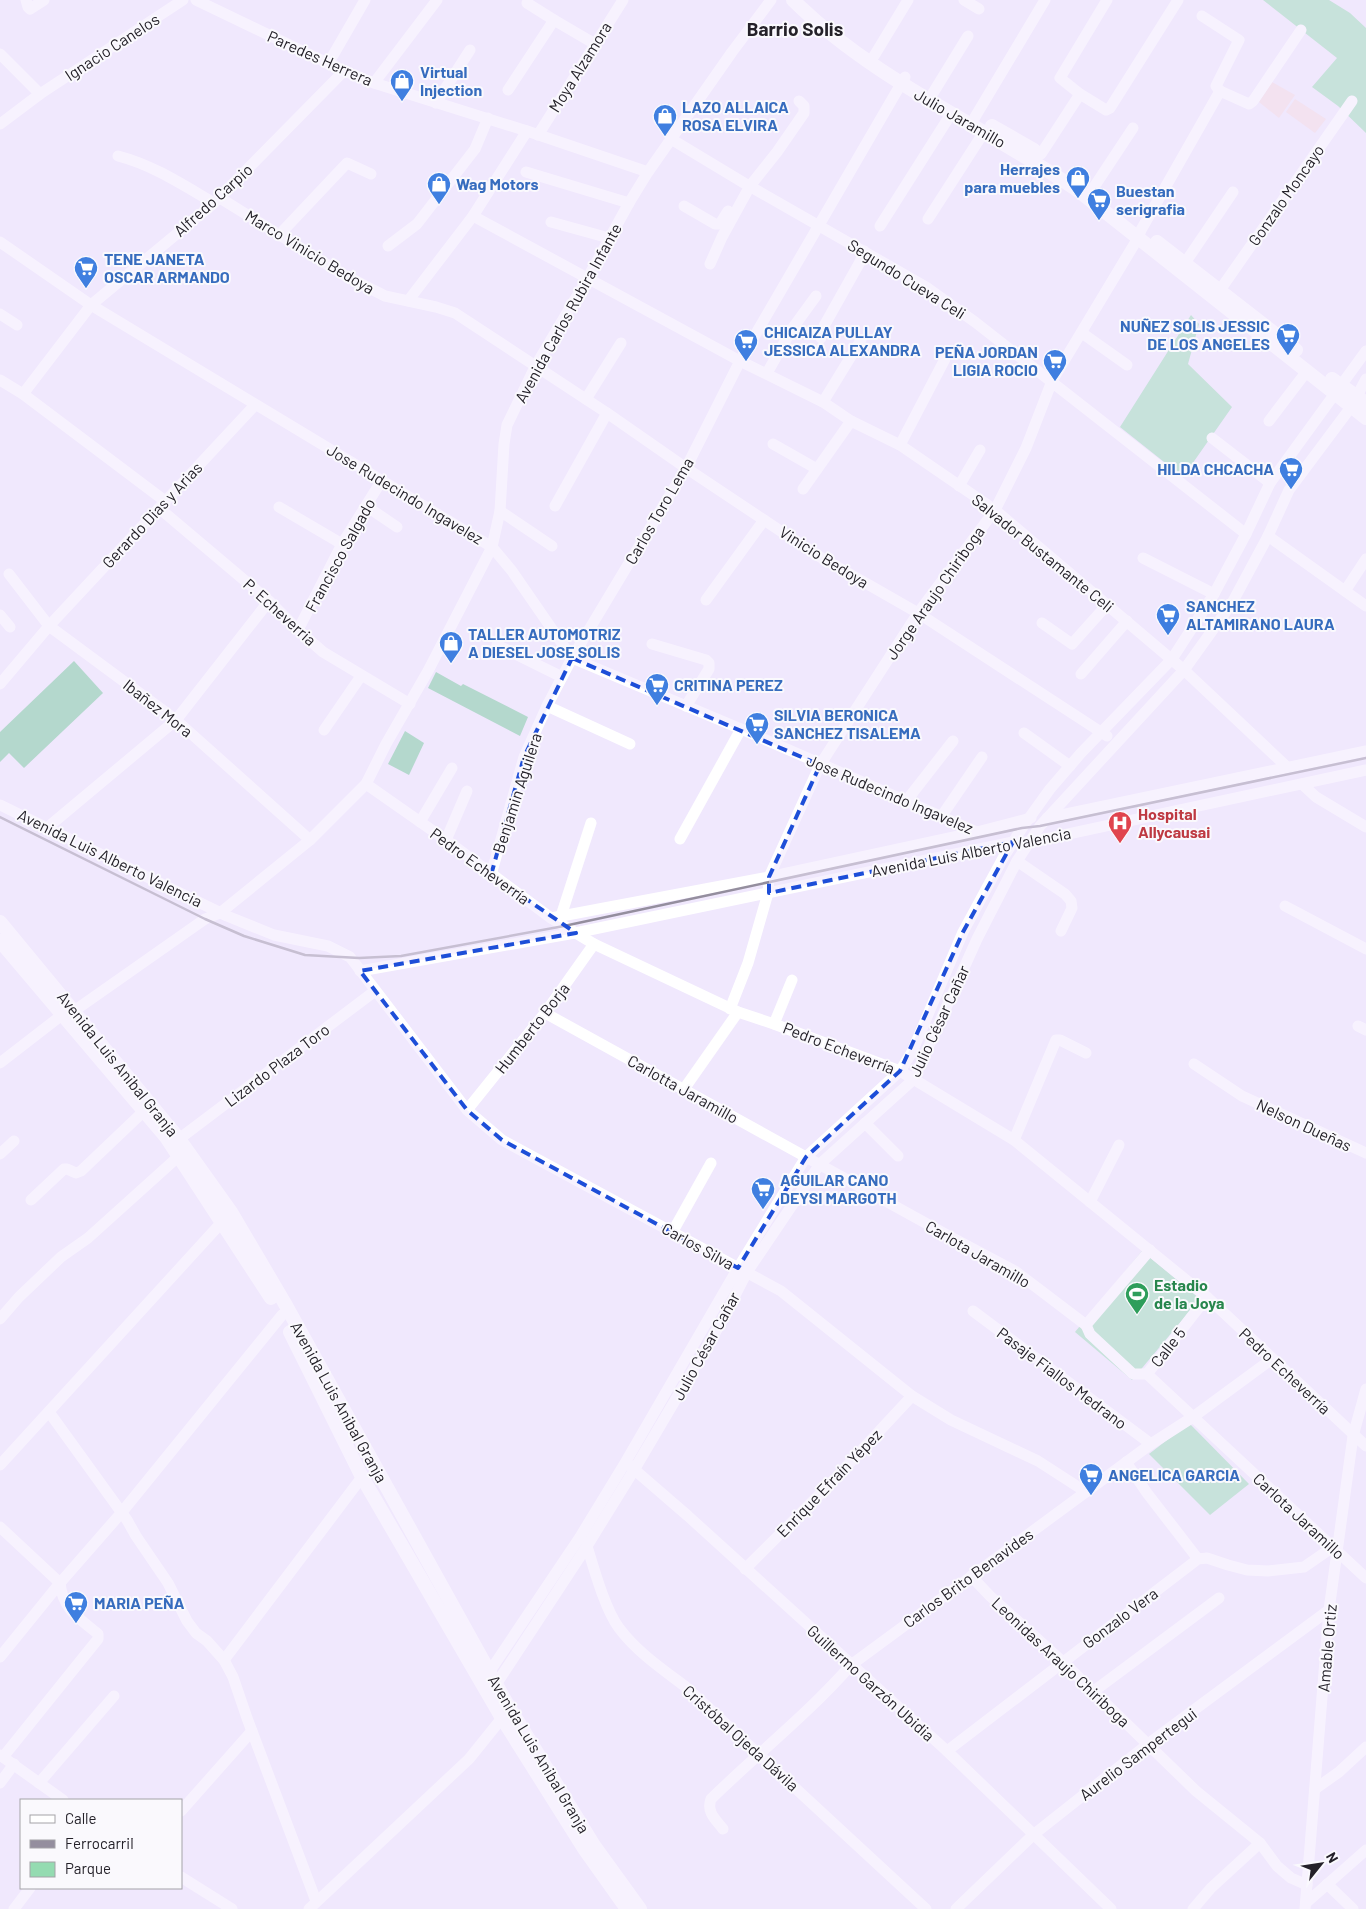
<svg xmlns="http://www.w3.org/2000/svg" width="1366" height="1909" font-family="Barlow,sans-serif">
<rect width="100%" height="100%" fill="#f0e8fd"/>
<g fill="#f5dbe0">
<path d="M1272,82L1295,95L1279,118L1259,102Z"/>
<path d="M1295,99L1326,119L1315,133L1286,112Z"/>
</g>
<g fill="#94dbb1">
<path d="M1263,0H1329L1350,13L1366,28V133L1338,106L1312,87L1337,58Z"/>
<path d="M1191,315L1199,324L1188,364L1232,407L1183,477L1120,427Z"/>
<path d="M1142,1251L1200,1299L1132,1380L1075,1332Z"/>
<path d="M1189,1423L1249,1484L1210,1515L1149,1454Z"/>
</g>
<g fill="#6ac593">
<path d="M74,661L103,693L24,768L9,753L0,762V732Z"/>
<path d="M436,672L461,686L463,684L528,717L520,736L428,688Z"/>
<path d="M405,731L424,743L409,775L388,764Z"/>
</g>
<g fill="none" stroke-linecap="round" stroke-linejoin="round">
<g stroke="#fff" stroke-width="11">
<path d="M26,0L28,7L30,9L44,0"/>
<path d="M196,0L344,71L374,83L527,131L648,172"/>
<path d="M964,0L979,9"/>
<path d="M1107,0L1060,78L1080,94L1106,110L1110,108L1178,0"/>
<path d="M527,3L554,20"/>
<path d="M1202,16L1239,40L1216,86L1220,91"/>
<path d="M0,54L40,94"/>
<path d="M874,56L908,0"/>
<path d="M328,64L365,0"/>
<path d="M374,83L437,0"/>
<path d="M508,90L554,20L595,44"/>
<path d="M933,93L968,36"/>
<path d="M436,103L470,50"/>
<path d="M975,117L1045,0"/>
<path d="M0,124L40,94L183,0"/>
<path d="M538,135L623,0"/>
<path d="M671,139L744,183L926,287L975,322L1246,534"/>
<path d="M1041,154L1080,94"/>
<path d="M118,156C153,165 183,185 214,203"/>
<path d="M526,172L629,203"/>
<path d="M1092,190L1133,128"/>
<path d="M220,198L344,275L385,296L436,307L455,313L607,413L686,468L815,554L918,613L1107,736"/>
<path d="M684,206L715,224H720L728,211"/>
<path d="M473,216L740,361L823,402L851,421L900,445L995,510L1184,670L1287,767"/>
<path d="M928,219L984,132"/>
<path d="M551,222L609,238"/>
<path d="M880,226L951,114"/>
<path d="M279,235L347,163L371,174"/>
<path d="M0,242L91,305L492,547L512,571L572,658L741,729L977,832L1031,818"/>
<path d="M388,246L417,224L475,149L488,118"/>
<path d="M1185,263L1233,192"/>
<path d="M710,264L722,237L750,186L777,152L804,113V106L799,101"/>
<path d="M1220,290L1352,101"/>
<path d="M408,301L473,216L527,131"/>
<path d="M0,314L17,325"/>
<path d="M1082,333L1127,365"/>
<path d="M821,338L824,326L860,262L864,251"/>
<path d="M767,373L792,329L816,296"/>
<path d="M0,380L23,394L165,501"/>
<path d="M23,394L91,305L214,203L344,71"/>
<path d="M586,399L621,343"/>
<path d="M823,402L861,340"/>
<path d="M1269,421L1307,371"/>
<path d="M1212,438L1270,483"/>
<path d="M773,444L817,469"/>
<path d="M900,445L945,359"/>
<path d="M959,486L980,450"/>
<path d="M803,489L851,421"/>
<path d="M366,506L397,527"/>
<path d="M555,506L607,413"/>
<path d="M279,507L342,544"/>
<path d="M159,508L269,601L298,630L323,652L410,704"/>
<path d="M500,511L552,546"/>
<path d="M1268,536L1366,606"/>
<path d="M1143,558L1214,594"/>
<path d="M9,574L49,626L176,720L310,840"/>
<path d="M1345,591L1366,559"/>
<path d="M706,600L764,520"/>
<path d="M0,615L10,627"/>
<path d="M1042,623L1072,644L1106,606"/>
<path d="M298,630L342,544L382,480"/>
<path d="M652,644L706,660L709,663V669L686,706"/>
<path d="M497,645L562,677"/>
<path d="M1081,674L1127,621"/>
<path d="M0,684L49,626L255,405"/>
<path d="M547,706L630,744"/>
<path d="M324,730L361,676"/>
<path d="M1024,733L1070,766"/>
<path d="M366,784L446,840L551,918L594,944L738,1012L774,1024L900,1071L1014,1140L1207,1297L1366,1446"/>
<path d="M1302,784L1316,797L1366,827"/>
<path d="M907,800L953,741"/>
<path d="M0,805L227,916L274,935L328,946L350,957L467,1110L502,1140L781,1291L912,1396L951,1420L1038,1461L1086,1492"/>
<path d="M941,817L982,757"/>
<path d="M1047,818L1366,751"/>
<path d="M420,822L452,768"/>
<path d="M48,827L176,720L269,601"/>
<path d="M680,839L741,729"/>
<path d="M446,840L467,791"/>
<path d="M1017,861L1065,894L1071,901L1072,908L1061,931"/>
<path d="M491,875L524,757L547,706L572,658L686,468L740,361L905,77"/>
<path d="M1285,906L1366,949"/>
<path d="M561,916L591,823"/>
<path d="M551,918L769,877L977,832"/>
<path d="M360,971L575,933L1013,842H1031L1366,770"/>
<path d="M730,1009L748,963L768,893L769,877L820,765L918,613L995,510L1026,448L1052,381L1138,238L1141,230L1220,91L1249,104L1253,101L1301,30"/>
<path d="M74,1011L205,919L220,913L310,840L366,784L386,744L428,671L492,547L500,511L504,444L507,425L536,365L587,279L629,203L648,172L732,52L771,0"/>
<path d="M545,1013L949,1236L1015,1271L1086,1325L1090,1334L1133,1374H1147L1366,1578"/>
<path d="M774,1024L792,980"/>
<path d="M1358,1026L1366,1030"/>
<path d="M0,1063L62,1015"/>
<path d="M1194,1064L1242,1096L1366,1153"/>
<path d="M684,1089L738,1012"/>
<path d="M467,1110L545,1013L594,944"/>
<path d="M865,1123L898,1156"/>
<path d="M179,1139L375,991"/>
<path d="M1014,1140L1056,1040H1060L1086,1053"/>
<path d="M0,1154L14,1141"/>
<path d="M31,1200L64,1169H67L76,1173L81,1171L144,1111"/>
<path d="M1090,1202L1119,1145"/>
<path d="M673,1231L711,1163"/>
<path d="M973,1311L1151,1444"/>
<path d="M0,1319L19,1297L61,1257L88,1238L179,1156"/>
<path d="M1086,1325L1150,1250"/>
<path d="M1147,1374L1207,1297"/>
<path d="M49,1412L127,1520L136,1536L168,1583L187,1621L196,1633L207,1641L224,1660L233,1677L247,1718L316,1901"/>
<path d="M1126,1462L1147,1493L1198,1559"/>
<path d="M0,1465L222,1222"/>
<path d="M629,1465L688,1516L947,1751L1111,1909"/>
<path d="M0,1527L60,1583C63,1610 79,1618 98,1634V1639L3,1757"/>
<path d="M587,1546C594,1569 605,1609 619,1628C637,1652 662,1669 686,1687L926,1909"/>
<path d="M745,1569L831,1483L912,1396"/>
<path d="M971,1576L990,1596L1063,1662L1196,1791L1260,1843L1277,1866L1291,1878L1307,1885"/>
<path d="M0,1657L60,1583L122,1512L282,1315"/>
<path d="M224,1660L362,1477"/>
<path d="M486,1677L580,1537L625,1463L738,1268L806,1157L900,1071L912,1052L963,932L1003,858L1022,828L1050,789L1081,753L1172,659L1214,594L1246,534L1270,483L1366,351"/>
<path d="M493,1689L587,1546L634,1470L722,1321L747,1272L820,1164L914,1079L977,939L1017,861L1040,826L1184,670L1232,603L1268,536L1289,490L1351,407L1366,379"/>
<path d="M1094,1691L1219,1598"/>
<path d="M947,1751L1198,1559L1207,1558L1228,1565L1247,1570L1268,1571L1304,1567L1333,1547"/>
<path d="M0,1755L63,1800"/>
<path d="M0,1783L14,1764"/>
<path d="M39,1783L114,1696"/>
<path d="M1315,1789L1339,1772L1366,1747"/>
<path d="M181,1811L252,1731"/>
<path d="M723,1829C716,1820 706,1812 711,1799C757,1754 808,1714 851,1665L1151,1444L1193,1417L1272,1359"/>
<path d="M181,1877L232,1909"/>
<path d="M1327,1884L1353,1909"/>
<path d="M1306,1903L1366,1850"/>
<path d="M14,1909L30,1888"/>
<path d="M309,1909L469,1759L502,1718"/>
<path d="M956,1909L1033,1835L1148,1744L1329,1610"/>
<path d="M1193,1909L1211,1888L1260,1843"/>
<path d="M1305,1909L1329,1610L1353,1436L1366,1389"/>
</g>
<g stroke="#fff" stroke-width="14">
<path d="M793,0C876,82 985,126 1080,192L1366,418"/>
<path d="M992,126L1034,150"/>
<path d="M1157,242L1296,350"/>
<path d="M1332,379L1366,403"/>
<path d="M0,922L179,1139L231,1212L284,1302L506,1702L593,1844L640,1909"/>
<path d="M0,941L166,1137L271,1298"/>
<path d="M290,1332L362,1477L502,1718L585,1850L627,1909"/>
</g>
<path stroke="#948e9e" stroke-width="2.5" d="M0,817L205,919L244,936L305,955L359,958L401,956L564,926L1022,828L1040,826L1366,758"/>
</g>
<path d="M0 0H1366V1909H0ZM572,658L820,765L769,877V893L1013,842L963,932L900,1071L806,1157L738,1268L502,1140L467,1110L360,971L576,933L491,875L524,757Z" fill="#f0e8fd" fill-opacity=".55" fill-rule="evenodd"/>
<path fill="none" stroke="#1d4ed8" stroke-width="4" stroke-dasharray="10 6" stroke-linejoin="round" d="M572,658L820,765L769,877V893L1013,842L963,932L900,1071L806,1157L738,1268L502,1140L467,1110L360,971L576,933L491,875L524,757Z"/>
<defs>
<g id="shop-pin" transform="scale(1.25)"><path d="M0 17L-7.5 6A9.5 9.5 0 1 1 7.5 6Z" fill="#3f7fe0" stroke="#faf9fd"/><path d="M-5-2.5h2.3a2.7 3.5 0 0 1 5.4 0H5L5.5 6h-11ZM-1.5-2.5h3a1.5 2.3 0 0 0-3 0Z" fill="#fff"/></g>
<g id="supermarket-pin" transform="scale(1.25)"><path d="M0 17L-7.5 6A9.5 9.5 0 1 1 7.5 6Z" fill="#3f7fe0" stroke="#faf9fd"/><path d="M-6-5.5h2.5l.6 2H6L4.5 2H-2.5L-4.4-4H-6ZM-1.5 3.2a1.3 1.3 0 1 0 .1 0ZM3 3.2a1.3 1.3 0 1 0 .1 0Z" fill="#fff"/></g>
<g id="hospital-pin" transform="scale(1.25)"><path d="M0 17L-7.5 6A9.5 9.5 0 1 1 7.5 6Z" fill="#e0444e" stroke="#faf9fd"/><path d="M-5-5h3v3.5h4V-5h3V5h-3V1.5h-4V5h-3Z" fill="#fff"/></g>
<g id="stadium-pin" transform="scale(1.25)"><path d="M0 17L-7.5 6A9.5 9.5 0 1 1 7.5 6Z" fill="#2e9e5b" stroke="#faf9fd"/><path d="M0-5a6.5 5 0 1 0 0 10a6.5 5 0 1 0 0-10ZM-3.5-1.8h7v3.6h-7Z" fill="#fff"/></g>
</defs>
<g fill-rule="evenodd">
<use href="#shop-pin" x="402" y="81"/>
<use href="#shop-pin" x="665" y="116"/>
<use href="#shop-pin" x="1078" y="178"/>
<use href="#shop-pin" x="439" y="184"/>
<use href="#supermarket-pin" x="1099" y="200"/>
<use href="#supermarket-pin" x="86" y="268"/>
<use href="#supermarket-pin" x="1288" y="335"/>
<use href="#supermarket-pin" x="746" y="341"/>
<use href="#supermarket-pin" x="1055" y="361"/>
<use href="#supermarket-pin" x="1291" y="469"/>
<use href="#supermarket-pin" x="1168" y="615"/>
<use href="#shop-pin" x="451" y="643"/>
<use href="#supermarket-pin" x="657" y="685"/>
<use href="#supermarket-pin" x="757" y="724"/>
<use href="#hospital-pin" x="1120" y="823"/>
<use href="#supermarket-pin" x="763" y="1189"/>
<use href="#stadium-pin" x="1137" y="1294"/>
<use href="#supermarket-pin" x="1091" y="1475"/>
<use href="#supermarket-pin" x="76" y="1603"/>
</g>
<g text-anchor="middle" stroke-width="4" stroke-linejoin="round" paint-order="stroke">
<g font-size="16" fill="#242129" stroke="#faf9fd">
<text transform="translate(112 47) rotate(-33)" y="6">Ignacio Canelos</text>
<text transform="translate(320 58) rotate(24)" y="6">Paredes Herrera</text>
<text transform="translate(580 67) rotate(-58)" y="6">Moya Alzamora</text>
<text transform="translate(960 118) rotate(30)" y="6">Julio Jaramillo</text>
<text transform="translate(1286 195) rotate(-55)" y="6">Gonzalo Moncayo</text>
<text transform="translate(213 200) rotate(-42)" y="6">Alfredo Carpio</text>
<text transform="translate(310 252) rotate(31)" y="6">Marco Vinicio Bedoya</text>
<text transform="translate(907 279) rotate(32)" y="6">Segundo Cueva Celi</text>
<text transform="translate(568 313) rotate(-61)" y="6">Avenida Carlos Rubira Infante</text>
<text transform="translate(405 494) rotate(31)" y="6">Jose Rudecindo Ingavelez</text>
<text transform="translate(659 511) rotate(-60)" y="6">Carlos Toro Lema</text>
<text transform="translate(152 515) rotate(-47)" y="6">Gerardo Dias y Arias</text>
<text transform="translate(1043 553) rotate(39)" y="6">Salvador Bustamante Celi</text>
<text transform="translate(340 555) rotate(-61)" y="6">Francisco Salgado</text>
<text transform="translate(824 557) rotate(32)" y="6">Vinicio Bedoya</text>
<text transform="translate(935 593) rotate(-55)" y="6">Jorge Araujo Chiriboga</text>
<text transform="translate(280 612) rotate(42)" y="6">P. Echeverria</text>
<text transform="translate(158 708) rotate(38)" y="6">Ibañez Mora</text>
<text transform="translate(517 793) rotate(-72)" y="6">Benjamin Aguilera</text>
<text transform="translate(890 794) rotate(23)" y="6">Jose Rudecindo Ingavelez</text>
<text transform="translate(971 852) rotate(-11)" y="6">Avenida Luis Alberto Valencia</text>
<text transform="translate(110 858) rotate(26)" y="6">Avenida Luis Alberto Valencia</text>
<text transform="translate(480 866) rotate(36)" y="6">Pedro Echeverría</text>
<text transform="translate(939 1021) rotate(-65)" y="6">Julio César Cañar</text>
<text transform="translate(532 1028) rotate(-52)" y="6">Humberto Borja</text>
<text transform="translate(839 1048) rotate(21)" y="6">Pedro Echeverría</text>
<text transform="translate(118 1064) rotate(51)" y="6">Avenida Luis Anibal Granja</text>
<text transform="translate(277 1065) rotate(-37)" y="6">Lizardo Plaza Toro</text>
<text transform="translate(683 1089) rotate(29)" y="6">Carlotta Jaramillo</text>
<text transform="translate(1304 1125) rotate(25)" y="6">Nelson Dueñas</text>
<text transform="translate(698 1246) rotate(29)" y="6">Carlos Silva</text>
<text transform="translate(978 1254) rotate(30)" y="6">Carlota Jaramillo</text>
<text transform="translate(706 1346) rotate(-61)" y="6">Julio César Cañar</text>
<text transform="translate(1168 1347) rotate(-52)" y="6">Calle 5</text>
<text transform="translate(1285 1371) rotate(43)" y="6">Pedro Echeverría</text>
<text transform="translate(1062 1378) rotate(37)" y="6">Pasaje Fiallos Medrano</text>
<text transform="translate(339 1402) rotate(61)" y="6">Avenida Luis Anibal Granja</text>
<text transform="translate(829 1483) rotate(-46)" y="6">Enrique Efraín Yépez</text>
<text transform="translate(1299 1516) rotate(43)" y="6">Carlota Jaramillo</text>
<text transform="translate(968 1578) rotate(-36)" y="6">Carlos Brito Benavides</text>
<text transform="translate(1120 1618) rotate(-37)" y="6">Gonzalo Vera</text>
<text transform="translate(1327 1648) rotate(-85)" y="6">Amable Ortiz</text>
<text transform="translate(1061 1662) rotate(43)" y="6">Leonidas Araujo Chiriboga</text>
<text transform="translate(871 1683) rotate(42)" y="6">Guillermo Garzón Ubidia</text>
<text transform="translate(741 1738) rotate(42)" y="6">Cristóbal Ojeda Dávila</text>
<text transform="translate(539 1754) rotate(59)" y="6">Avenida Luis Anibal Granja</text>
<text transform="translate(1138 1754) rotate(-37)" y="6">Aurelio Sampertegui</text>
</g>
<g font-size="16" font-weight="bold" fill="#366cbe" stroke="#faf9fd" text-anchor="start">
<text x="420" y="78">Virtual<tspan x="420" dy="18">Injection</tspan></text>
<text x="682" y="113">LAZO ALLAICA<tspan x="682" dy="18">ROSA ELVIRA</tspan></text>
<text x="1060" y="175" text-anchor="end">Herrajes<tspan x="1060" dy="18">para muebles</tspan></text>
<text x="456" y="190">Wag Motors</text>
<text x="1116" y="197">Buestan<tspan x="1116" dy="18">serigrafia</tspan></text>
<text x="104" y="265">TENE JANETA<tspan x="104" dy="18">OSCAR ARMANDO</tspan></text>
<text x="1270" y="332" text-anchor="end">NUÑEZ SOLIS JESSIC<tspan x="1270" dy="18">DE LOS ANGELES</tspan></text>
<text x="764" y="338">CHICAIZA PULLAY<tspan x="764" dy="18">JESSICA ALEXANDRA</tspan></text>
<text x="1038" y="358" text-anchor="end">PEÑA JORDAN<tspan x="1038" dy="18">LIGIA ROCIO</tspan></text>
<text x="1274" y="475" text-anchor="end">HILDA CHCACHA</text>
<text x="1186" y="612">SANCHEZ<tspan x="1186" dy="18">ALTAMIRANO LAURA</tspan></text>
<text x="468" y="640">TALLER AUTOMOTRIZ<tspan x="468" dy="18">A DIESEL JOSE SOLIS</tspan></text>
<text x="674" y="691">CRITINA PEREZ</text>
<text x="774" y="721">SILVIA BERONICA<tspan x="774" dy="18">SANCHEZ TISALEMA</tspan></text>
<text x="780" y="1186">AGUILAR CANO<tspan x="780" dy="18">DEYSI MARGOTH</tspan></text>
<text x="1108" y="1481">ANGELICA GARCIA</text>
<text x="94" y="1609">MARIA PEÑA</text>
</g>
<g font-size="16" font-weight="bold" fill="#be3a42" stroke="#faf9fd" text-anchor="start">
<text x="1138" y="820">Hospital<tspan x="1138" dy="18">Allycausai</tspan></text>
</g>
<g font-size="16" font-weight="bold" fill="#27864d" stroke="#faf9fd" text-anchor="start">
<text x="1154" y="1291">Estadio<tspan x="1154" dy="18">de la Joya</tspan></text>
</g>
<g font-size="19" font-weight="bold" fill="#242129" stroke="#faf9fd">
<text x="795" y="36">Barrio Solis</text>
</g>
</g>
<rect x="20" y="1799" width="162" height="90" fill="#faf9fd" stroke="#a4a3a8"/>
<rect x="30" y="1815" width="25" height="8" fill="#ffffff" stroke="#a4a3a8"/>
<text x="65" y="1824" font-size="15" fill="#242129">Calle</text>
<rect x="30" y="1840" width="25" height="8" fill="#948e9e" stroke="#a4a3a8"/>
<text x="65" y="1849" font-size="15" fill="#242129">Ferrocarril</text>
<rect x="30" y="1862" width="25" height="15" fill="#94dbb1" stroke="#a4a3a8"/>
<text x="65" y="1874" font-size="15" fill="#242129">Parque</text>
<g transform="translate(1321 1864) rotate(60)" stroke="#faf9fd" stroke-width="4" paint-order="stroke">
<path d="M0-4L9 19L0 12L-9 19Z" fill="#242129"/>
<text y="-8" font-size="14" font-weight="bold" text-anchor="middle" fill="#242129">N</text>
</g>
</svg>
